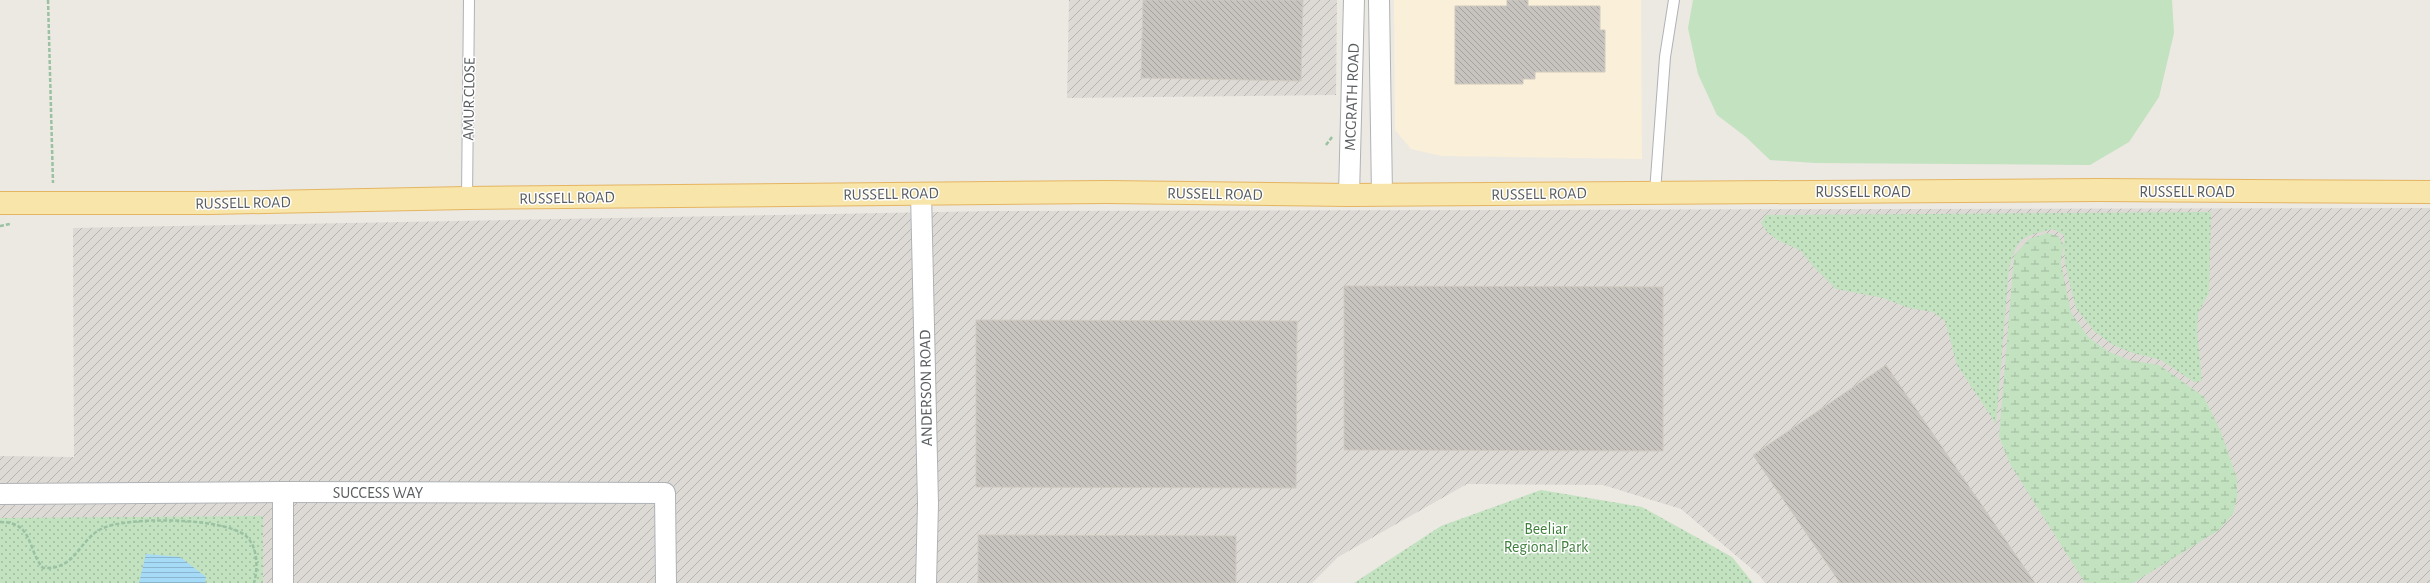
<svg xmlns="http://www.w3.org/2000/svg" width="2430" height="583" font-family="'Alegreya Sans',sans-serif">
<defs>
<pattern id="industrial-furrows" width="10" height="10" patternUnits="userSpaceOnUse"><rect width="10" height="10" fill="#dddad6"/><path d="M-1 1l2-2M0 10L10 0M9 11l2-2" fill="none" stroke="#b6b4b1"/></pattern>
<pattern id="green-dots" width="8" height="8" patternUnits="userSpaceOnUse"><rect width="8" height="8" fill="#c2e2c0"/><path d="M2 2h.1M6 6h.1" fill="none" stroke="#a1ba9f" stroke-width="1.8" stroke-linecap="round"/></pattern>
<pattern id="wetland-marsh" width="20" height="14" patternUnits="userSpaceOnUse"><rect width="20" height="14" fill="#c2e2c0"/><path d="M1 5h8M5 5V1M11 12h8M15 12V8" fill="none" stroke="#a1ba9f"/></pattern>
<pattern id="water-rules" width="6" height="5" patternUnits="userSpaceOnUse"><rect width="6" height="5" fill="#a6dbf8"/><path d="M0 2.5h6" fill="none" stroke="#8ab5cc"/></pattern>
<pattern id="building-back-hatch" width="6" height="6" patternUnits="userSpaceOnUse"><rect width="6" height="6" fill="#c7c3be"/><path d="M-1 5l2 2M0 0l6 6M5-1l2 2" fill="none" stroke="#a5a29e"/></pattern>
</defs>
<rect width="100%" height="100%" fill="#ece8e2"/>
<path fill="#faefd8" d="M1394,0H1641L1642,159L1441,156L1411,149L1395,130Z"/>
<g fill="url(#industrial-furrows)">
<path d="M1069,0H1337L1336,95L1067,98Z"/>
<path d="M2430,208V583H1765L1759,575L1681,509L1603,485L1467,484L1338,557L1312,583H0V456L74,457L73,228L993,211Z"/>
</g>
<g fill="url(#green-dots)">
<path d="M2211,212L2209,293L2198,313L2197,332L2202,381L2194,382L2161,360L2133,353L2113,345L2095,332L2076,308L2065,264L2064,235L2053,229C2021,237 2018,236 2009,268L1996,424L1957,365L1945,321L1933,312L1909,308L1883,298L1836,289L1812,265L1800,250L1779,241L1768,233L1761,223L1766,215Z"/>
<path d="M1541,490L1642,507L1732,557L1753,583H1354L1441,526Z"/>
<path d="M263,516V583H0V518Z"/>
</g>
<path fill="url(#wetland-marsh)" d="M2047,233L2058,236L2064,245L2061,263L2071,313L2089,338L2109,352L2129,360L2159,365L2204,397L2221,432L2237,479V497L2233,514L2219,530L2133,583H2085L2010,464L1999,437L2014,256L2029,239Z"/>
<path fill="#c2e2c0" d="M1693,0H2172L2174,33L2159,97L2129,142L2090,165L1816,163L1770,160L1746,137L1717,115L1698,74L1688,28Z"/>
<path fill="url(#water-rules)" d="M146,554L180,557L206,577L205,583H139Z"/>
<g fill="url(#building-back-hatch)" stroke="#d0cac0">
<path d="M1143,0H1303L1301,81L1141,78Z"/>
<path d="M1507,0H1528V6H1600V30H1605V72H1535V79H1523V84H1455V6H1507Z"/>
<path d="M1344,286L1663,287V451L1344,450Z"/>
<path d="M976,320L1297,321L1296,488L976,487Z"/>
<path d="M1886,365L2035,583H1840L1753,455Z"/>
<path d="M978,535L1236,536V583H978Z"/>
</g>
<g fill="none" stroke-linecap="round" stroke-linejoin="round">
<g stroke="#afb3b6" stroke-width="12">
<g id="lane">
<path d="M1655,192L1665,57L1674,0"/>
<path d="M467,198L469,0"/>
</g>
</g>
<g stroke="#afb3b6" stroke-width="22">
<g id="street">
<path d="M1379,0L1382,195"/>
<path d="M921,193L928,504L926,583"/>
<path d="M1349,195L1354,0"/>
<path d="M0,494L283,492L665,493L666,583"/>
<path d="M283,583V492"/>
</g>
</g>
<g stroke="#e5b561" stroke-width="24">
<path id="primary" d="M0,203H210L467,198L1106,192L1349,195L2098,190L2430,192"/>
</g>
<g stroke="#9ac2a2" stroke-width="2.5" stroke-dasharray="4 2" stroke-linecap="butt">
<path d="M48,0L53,183"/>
<path d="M1326,145L1332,137"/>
<path d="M0,226L10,224"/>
<path d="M0,522C34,522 27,550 43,568C76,570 78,541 101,529C125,516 227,517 247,537C258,548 258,569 254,583"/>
</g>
<use href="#lane" stroke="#fff" stroke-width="10"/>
<use href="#street" stroke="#fff" stroke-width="20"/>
<use href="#primary" stroke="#f8e5aa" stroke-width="22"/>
</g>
<g text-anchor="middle" stroke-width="3" stroke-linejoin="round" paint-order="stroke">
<g font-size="16" fill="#5a5e61" stroke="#fff">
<text transform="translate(1351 97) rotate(-88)" y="6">MCGRATH ROAD</text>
<text transform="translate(468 99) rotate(-89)" y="6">AMUR CLOSE</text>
<text x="1863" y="197">RUSSELL ROAD</text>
<text x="2187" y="197">RUSSELL ROAD</text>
<text transform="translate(891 193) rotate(-1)" y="6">RUSSELL ROAD</text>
<text transform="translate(1215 193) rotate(1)" y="6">RUSSELL ROAD</text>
<text transform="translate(1539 193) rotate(-1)" y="6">RUSSELL ROAD</text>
<text transform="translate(567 197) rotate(-1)" y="6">RUSSELL ROAD</text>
<text transform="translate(243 202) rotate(-1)" y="6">RUSSELL ROAD</text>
<text transform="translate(925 388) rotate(-91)" y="6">ANDERSON ROAD</text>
<text x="378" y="498">SUCCESS WAY</text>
</g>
<g font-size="16" fill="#3e7f3b" stroke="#fff">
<text x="1546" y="534">Beeliar<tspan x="1546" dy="18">Regional Park</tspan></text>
</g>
</g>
</svg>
